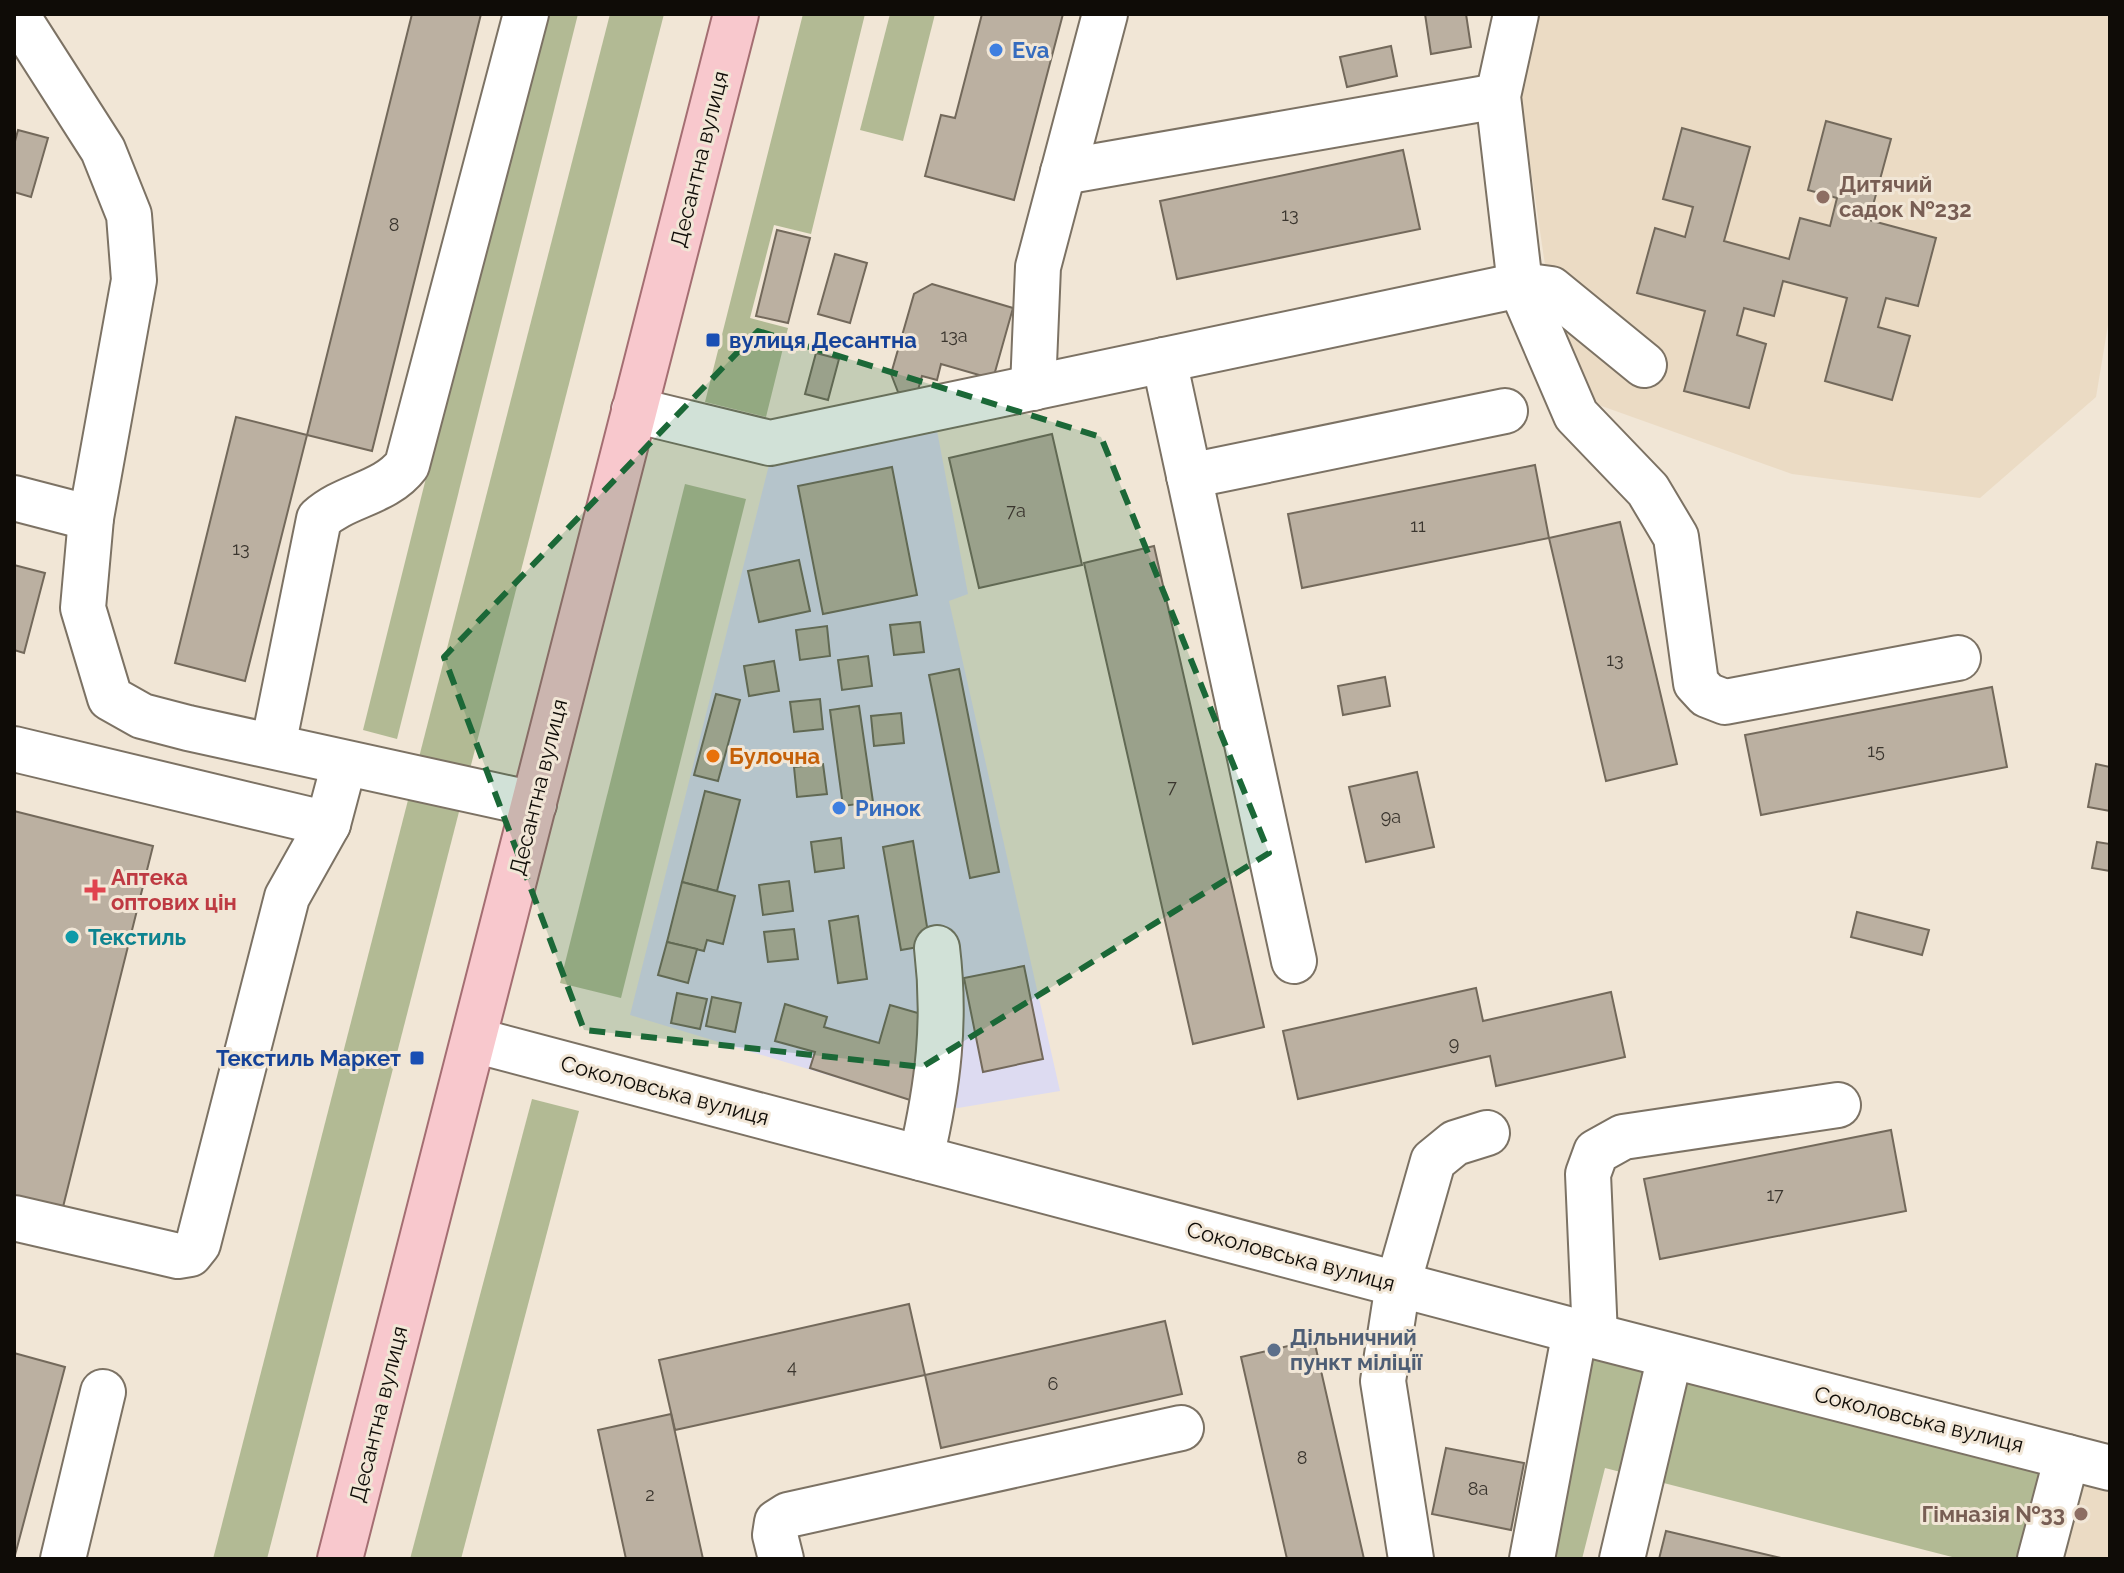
<svg xmlns="http://www.w3.org/2000/svg" width="2124" height="1573" font-family="Raleway,sans-serif">
<rect width="100%" height="100%" fill="#f1e6d6"/>
<path fill="#dddbf1" d="M935,420L968,594L949,601L1060,1091L958,1108L910,1100L630,1015L773,449Z"/>
<g fill="#ebdbc4">
<path d="M1533,14H2110V313L2096,397L1980,498L1792,474L1596,404L1550,299L1520,95Z"/>
<path d="M2067,1457L2110,1468V1559H2040Z"/>
</g>
<g fill="#b2ba94">
<path d="M542,14H578L397,739L363,730Z"/>
<path d="M610,14H664L267,1559H213Z"/>
<path d="M803,14H865L811,234L774,225L750,318L788,328L766,417L705,402Z"/>
<path d="M890,14H935L903,141L860,130Z"/>
<path d="M685,484L746,499L621,998L560,983Z"/>
<path d="M532,1099L579,1111L461,1559H410Z"/>
<path d="M1575,1331L2067,1457L2040,1559H1960L1605,1468L1582,1559H1532Z"/>
</g>
<g fill="#bbb0a1" stroke="#73695b" stroke-width="2">
<path d="M412,14H481L372,451L307,435Z"/>
<path d="M982,14H1063L1014,200L925,176L941,115L955,118Z"/>
<path d="M1425,14H1466L1471,47L1431,54Z"/>
<path d="M1391,46L1397,76L1347,87L1340,57Z"/>
<path d="M1826,121L1891,139L1869,220L1936,238L1918,306L1886,298L1878,327L1910,336L1892,400L1825,381L1847,298L1783,281L1774,316L1744,308L1737,335L1766,344L1749,408L1684,391L1705,311L1637,293L1655,228L1685,237L1693,207L1663,199L1682,128L1750,147L1724,241L1789,259L1800,218L1830,226L1837,198L1808,190Z"/>
<path d="M18,130L48,138L31,197L14,192V145Z"/>
<path d="M1403,150L1420,229L1177,279L1160,201Z"/>
<path d="M777,230L810,238L788,323L756,316Z"/>
<path d="M835,254L867,263L850,323L818,314Z"/>
<path d="M932,284L1013,308L993,379L941,364L937,380L922,376L916,397L898,392L891,374L914,294Z"/>
<path d="M816,353L839,359L828,400L805,394Z"/>
<path d="M236,417L307,435L245,681L175,663Z"/>
<path d="M1052,434L1082,565L979,588L949,458Z"/>
<path d="M1535,465L1549,538L1302,588L1288,514Z"/>
<path d="M892,467L917,595L823,614L798,486Z"/>
<path d="M1620,522L1677,764L1606,781L1549,538Z"/>
<path d="M1154,546L1264,1027L1193,1044L1084,563Z"/>
<path d="M799,560L810,611L759,622L748,571Z"/>
<path d="M14,565L45,573L24,653L14,650Z"/>
<path d="M920,622L924,652L894,655L890,625Z"/>
<path d="M827,626L830,656L800,660L796,630Z"/>
<path d="M868,656L872,686L842,690L838,660Z"/>
<path d="M774,661L779,691L749,696L744,666Z"/>
<path d="M959,669L999,872L970,878L929,675Z"/>
<path d="M1385,677L1390,706L1343,715L1338,686Z"/>
<path d="M1992,687L2007,767L1761,815L1745,735Z"/>
<path d="M716,694L740,700L718,781L694,775Z"/>
<path d="M820,699L823,729L794,732L790,702Z"/>
<path d="M859,706L873,802L843,806L830,710Z"/>
<path d="M901,713L904,743L874,746L871,716Z"/>
<path d="M823,764L827,794L797,797L794,767Z"/>
<path d="M2096,764L2110,767V811L2088,807Z"/>
<path d="M1417,772L1434,847L1366,862L1349,787Z"/>
<path d="M705,791L740,800L717,891L682,882Z"/>
<path d="M14,811L153,846L62,1211L14,1199Z"/>
<path d="M841,838L844,868L815,872L811,842Z"/>
<path d="M913,841L930,945L901,950L883,847Z"/>
<path d="M2097,842L2110,844V871L2092,868Z"/>
<path d="M789,881L793,911L763,915L759,885Z"/>
<path d="M682,882L735,896L723,944L707,940L704,951L667,942Z"/>
<path d="M1857,912L1929,930L1922,955L1851,937Z"/>
<path d="M858,916L867,979L838,983L829,921Z"/>
<path d="M794,929L798,959L768,962L764,932Z"/>
<path d="M667,942L697,949L688,983L658,975Z"/>
<path d="M1024,966L1043,1059L983,1072L964,978Z"/>
<path d="M1476,988L1483,1021L1611,992L1625,1057L1496,1086L1490,1056L1298,1099L1283,1031Z"/>
<path d="M677,993L707,999L700,1029L671,1023Z"/>
<path d="M712,997L741,1003L735,1032L706,1026Z"/>
<path d="M785,1004L827,1017L824,1027L879,1043L890,1005L935,1018L910,1100L810,1068L815,1052L775,1041Z"/>
<path d="M1891,1130L1906,1211L1660,1259L1644,1179Z"/>
<path d="M909,1304L925,1375L675,1430L659,1360Z"/>
<path d="M1165,1321L1182,1394L941,1448L925,1375Z"/>
<path d="M1314,1340L1364,1559H1287L1241,1357Z"/>
<path d="M14,1353L65,1367L14,1559Z"/>
<path d="M671,1414L703,1559H626L598,1430Z"/>
<path d="M1446,1448L1524,1463L1511,1530L1432,1514Z"/>
<path d="M1666,1531L1785,1559H1659Z"/>
</g>
<g fill="none" stroke-linecap="round" stroke-linejoin="round">
<g stroke="#7c7264" stroke-width="48">
<g id="minor">
<path d="M16,14L103,150L129,215L134,280L91,518L83,608L110,698L142,716L188,728L534,804"/>
<path d="M1516,14L1498,96L1520,285L1576,415L1648,490L1676,537L1696,683L1707,695L1725,702L1958,658"/>
<path d="M1063,172L1498,96"/>
<path d="M1164,360L1294,961"/>
<path d="M1033,388L1038,267L1105,14"/>
<path d="M634,410L770,443L1520,285L1551,289L1644,365"/>
<path d="M1189,476L1505,411"/>
<path d="M14,498L91,518"/>
<path d="M273,746L319,519C345,495 385,494 407,465L526,14"/>
<path d="M14,749L328,824"/>
<path d="M474,1040L1575,1331L2110,1468"/>
<path d="M921,1158C938,1085 946,1022 937,948"/>
<path d="M14,1218L178,1256L190,1254L198,1244L287,897L328,824L344,764"/>
<path d="M1595,1336L1588,1174L1596,1152L1623,1137L1838,1105"/>
<path d="M63,1559L103,1392"/>
<path d="M781,1559L775,1535L777,1522L788,1515L1181,1428"/>
<path d="M1411,1559L1383,1381L1398,1284L1433,1161L1455,1143L1487,1133"/>
<path d="M1532,1559L1575,1331"/>
<path d="M1622,1559L1670,1356"/>
<path d="M2040,1559L2067,1457"/>
</g>
</g>
<g stroke="#a46e72" stroke-width="48">
<path id="major" d="M340,1559L736,14"/>
</g>
<use href="#minor" stroke="#fff" stroke-width="44"/>
<use href="#major" stroke="#f8c8cd" stroke-width="44"/>
</g>
<path fill="#1b6837" fill-opacity="0.2" stroke="#1b6837" stroke-width="6" stroke-dasharray="16 10" stroke-linejoin="round" d="M758,331L1101,437L1269,853L922,1067L584,1030L444,657Z"/>
<g fill="#3f7fe0" stroke="#f1e6d6" stroke-width="3">
<circle cx="996" cy="50" r="8"/>
<circle cx="839" cy="808" r="8"/>
</g>
<g fill="#8d6e63" stroke="#f1e6d6" stroke-width="3">
<circle cx="1823" cy="197" r="8"/>
<circle cx="2081" cy="1514" r="8"/>
</g>
<g fill="#1a4fb4" stroke="#f1e6d6" stroke-width="3">
<rect x="705" y="332" width="16" height="16" rx="4"/>
<rect x="409" y="1050" width="16" height="16" rx="4"/>
</g>
<circle fill="#e8710a" stroke="#f1e6d6" stroke-width="3" cx="713" cy="756" r="8"/>
<path fill="#e0444e" stroke="#f1e6d6" stroke-width="3" d="M91 878h8v8h8v8h-8v8h-8v-8h-8v-8h8z"/>
<circle fill="#0f9aa8" stroke="#f1e6d6" stroke-width="3" cx="72" cy="937" r="8"/>
<circle fill="#5c6f8a" stroke="#f1e6d6" stroke-width="3" cx="1274" cy="1350" r="8"/>
<g text-anchor="middle" stroke-width="6" stroke-linejoin="round" paint-order="stroke">
<g font-size="18" fill="#3a352e">
<text x="1290" y="221">13</text>
<text x="394" y="231">8</text>
<text x="954" y="342">13а</text>
<text x="1016" y="517">7а</text>
<text x="1418" y="532">11</text>
<text x="241" y="555">13</text>
<text x="1615" y="666">13</text>
<text x="1876" y="757">15</text>
<text x="1172" y="793">7</text>
<text x="1391" y="823">9а</text>
<text x="1454" y="1050">9</text>
<text x="1775" y="1201">17</text>
<text x="792" y="1373">4</text>
<text x="1053" y="1390">6</text>
<text x="1302" y="1464">8</text>
<text x="1478" y="1495">8а</text>
<text x="650" y="1501">2</text>
</g>
<g font-size="22" font-weight="bold" fill="#366cbe" stroke="#f1e6d6" text-anchor="start">
<text x="1012" y="58">Eva</text>
<text x="855" y="816">Ринок</text>
</g>
<g font-size="22" fill="#0f0c07" stroke="#f1e6d6">
<text transform="translate(699 159) rotate(-76)" y="8">Десантна вулиця</text>
<text transform="translate(538 787) rotate(-76)" y="8">Десантна вулиця</text>
<text transform="translate(665 1090) rotate(15)" y="8">Соколовська вулиця</text>
<text transform="translate(1291 1256) rotate(15)" y="8">Соколовська вулиця</text>
<text transform="translate(378 1414) rotate(-76)" y="8">Десантна вулиця</text>
<text transform="translate(1919 1419) rotate(14)" y="8">Соколовська вулиця</text>
</g>
<g font-size="22" font-weight="bold" fill="#785e54" stroke="#f1e6d6" text-anchor="start">
<text x="1839" y="192">Дитячий<tspan x="1839" dy="25">садок №232</tspan></text>
<text x="2065" y="1522" text-anchor="end">Гімназія №33</text>
</g>
<g font-size="22" font-weight="bold" fill="#164399" stroke="#f1e6d6" text-anchor="start">
<text x="729" y="348">вулиця Десантна</text>
<text x="401" y="1066" text-anchor="end">Текстиль Маркет</text>
</g>
<g font-size="22" font-weight="bold" fill="#c56008" stroke="#f1e6d6" text-anchor="start">
<text x="729" y="764">Булочна</text>
</g>
<g font-size="22" font-weight="bold" fill="#be3a42" stroke="#f1e6d6" text-anchor="start">
<text x="111" y="885">Аптека<tspan x="111" dy="25">оптових цін</tspan></text>
</g>
<g font-size="22" font-weight="bold" fill="#0d838f" stroke="#f1e6d6" text-anchor="start">
<text x="88" y="945">Текстиль</text>
</g>
<g font-size="22" font-weight="bold" fill="#4e5e75" stroke="#f1e6d6" text-anchor="start">
<text x="1290" y="1345">Дільничний<tspan x="1290" dy="25">пункт міліції</tspan></text>
</g>
</g>
<rect width="2124" height="1573" fill="none" stroke="#0f0c07" stroke-width="32"/>
</svg>
